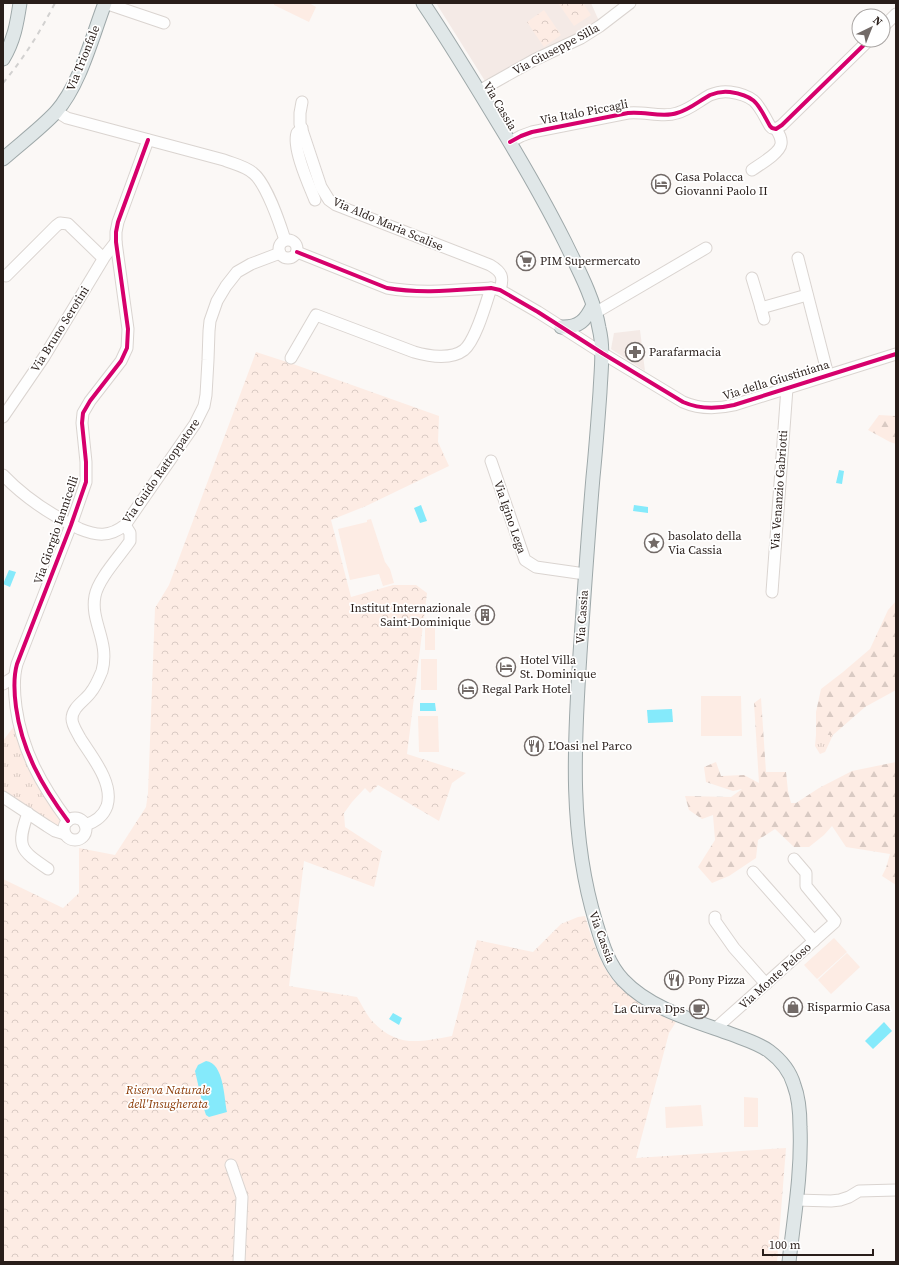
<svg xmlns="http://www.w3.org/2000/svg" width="899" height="1265" font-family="'Source Serif 4',serif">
<defs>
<pattern id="grass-tufts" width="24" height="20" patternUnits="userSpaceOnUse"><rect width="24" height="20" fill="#fdece4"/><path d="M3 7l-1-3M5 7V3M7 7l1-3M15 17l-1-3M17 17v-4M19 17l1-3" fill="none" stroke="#d9cac3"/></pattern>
<pattern id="forest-firs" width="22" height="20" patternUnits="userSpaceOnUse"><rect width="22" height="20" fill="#fdece4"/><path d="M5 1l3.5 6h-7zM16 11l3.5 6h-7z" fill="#d9cac3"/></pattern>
<pattern id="park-crowns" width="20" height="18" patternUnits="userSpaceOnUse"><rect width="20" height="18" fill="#fdece4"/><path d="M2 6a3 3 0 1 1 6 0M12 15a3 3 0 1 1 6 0" fill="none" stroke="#d9cac3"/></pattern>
</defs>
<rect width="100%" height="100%" fill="#fbf8f6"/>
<g fill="#f4eae6">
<path d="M436,3H591L599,21L593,26L485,81Z"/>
<path d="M640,330L645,371L611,349L614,333Z"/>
</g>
<g fill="url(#grass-tufts)">
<path d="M14,726L20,747L35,778L62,825L60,827L54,825L3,792V741Z"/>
<path d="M816,735H833L825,752L820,754L815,746Z"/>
</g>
<g fill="url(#forest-firs)">
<path d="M879,415L896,416V444L890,442L868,430Z"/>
<path d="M896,601V690L865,707L833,735H816V712L821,689L843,672L870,649L888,610Z"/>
<path d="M761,698L766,772H786L788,791L791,803H796L819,788L852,771L896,762V885L882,876L886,868L890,854L846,847L832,826L824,835L809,847H794L775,829L758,840L756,858L729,876L712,883L698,867L715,840L713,815L702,819L689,810L685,796L731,797L742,789L733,791L706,782L704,767L716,762L721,776L744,775L759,783L754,703Z"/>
</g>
<g fill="url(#park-crowns)">
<path d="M558,3H583L591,15L574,26Z"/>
<path d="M544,10L561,35L544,47L527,22Z"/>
<path d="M256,352L293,364L439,416L438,442L449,466L366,506L331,520L351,597L393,585H416L427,593L407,754L466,773L452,783L439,821L378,785L370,793L365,788L352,802L344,813L345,827L382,851L374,887L304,861L289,986L357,997C362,1005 366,1014 372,1021C398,1048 418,1042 452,1036L477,940L533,952L561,924L578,917L585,916C591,936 597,956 608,973C621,995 654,1012 676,1022L669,1033L636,1158L786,1148L777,1262H3V879L63,908L79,893V848L115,855L146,807L148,793L155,608L169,585Z"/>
</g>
<g fill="#fdece4">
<path d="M274,3H309L316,7L309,22L274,5Z"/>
<path d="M371,519L385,562L390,569L394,583L383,586L379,574L350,580L338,529L367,522V520Z"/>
<rect x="425" y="627" width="10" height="23"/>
<rect x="421" y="659" width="16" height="31"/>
<path d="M701,696H741L742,736H701Z"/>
<path d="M418,716H438L439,752H419Z"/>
<path d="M834,938L847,952L817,979L804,965Z"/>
<path d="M847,953L860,967L831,994L818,980Z"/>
<path d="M744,1097L758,1098V1127H744Z"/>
<path d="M701,1105L703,1126L666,1128L665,1107Z"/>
</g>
<g fill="#85eafb">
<path d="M839,470L844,471L842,484L836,483Z"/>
<path d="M421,505L427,521L420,523L414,508Z"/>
<path d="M634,505L648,507V513L633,511Z"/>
<path d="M9,570L16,572L10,587L3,584Z"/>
<path d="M420,703H435L436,711H420Z"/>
<path d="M672,709L673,722L648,723L647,710Z"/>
<path d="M393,1013L402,1018L399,1025L389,1019Z"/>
<path d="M884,1022L892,1031L873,1049L865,1041Z"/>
<path d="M206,1061C224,1063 224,1098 227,1112L209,1117L206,1115L203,1106L195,1071L198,1065Z"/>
</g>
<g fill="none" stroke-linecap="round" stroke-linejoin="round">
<g stroke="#dad4d0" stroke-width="13">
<g id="minor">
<path d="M105,3L164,23"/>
<path d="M883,27L896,14"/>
<path d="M479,91L534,60L581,38L600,26L630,3"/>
<path d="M302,102L300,113V124L321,187L329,200L336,205L490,265C502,272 504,277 500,290"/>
<path d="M56,111L67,118L224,160C234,164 245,166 253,173C266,183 280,224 285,240"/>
<path d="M302,128L297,133C292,148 309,185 315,200"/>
<path d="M510,142L521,136L532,132L628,113C644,111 663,118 677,113C689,110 699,101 710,95C717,92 723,91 730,92C757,96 758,105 770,126L772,128L776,129L782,125L869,40"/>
<path d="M752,170C759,165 780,153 781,144C782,139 779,134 776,129"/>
<circle cx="288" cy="249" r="9"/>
<path d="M297,252L387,288C421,294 457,290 491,288L500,290L538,312L602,353L683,402C699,409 717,409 734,405L896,354"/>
<path d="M798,258L828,375"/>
<path d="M6,276L56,226L60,223L68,224L103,258"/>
<path d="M752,278L761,308L807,295"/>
<path d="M761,308L764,319"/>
<path d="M595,313L706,248"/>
<path d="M291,358L316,315L414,352C428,356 451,360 464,350C476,340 486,303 491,288"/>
<path d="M3,417L44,357L105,256L116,242"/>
<path d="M491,461L525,560L536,567L585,574"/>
<path d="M3,475C25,498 51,515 80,529C97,536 110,537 125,525L195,424L204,406L206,395L208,360L209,331L210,321L217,301L226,286L237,272L251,264L280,253"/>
<path d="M772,592L787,388"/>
<path d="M3,684L14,677"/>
<path d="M3,797L47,826L55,831L65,834"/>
<path d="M28,813C16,847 20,850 48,869"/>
<circle cx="75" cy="829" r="11"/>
<path d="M68,821C42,786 22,751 16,707C14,692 13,678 17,664L71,525L86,482V462L82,423L83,413L90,401L121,361L127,348L128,329L116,242V232L118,222L148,140"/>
<path d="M85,825C95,822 103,817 107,806C114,783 92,757 80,738C77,732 72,725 72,719C72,707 85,701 91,692C96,686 99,678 102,671C110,641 90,622 95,596C98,579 120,556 130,541V533L125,525"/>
<path d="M753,872L814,941"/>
<path d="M715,917V921L734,948L766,984"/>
<path d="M716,1028L834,923L835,921L806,886V873L794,859"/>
<path d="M231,1165L242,1197L239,1262"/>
<path d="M796,1200L831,1201L840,1200L849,1197L859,1191L896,1190"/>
</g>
</g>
<g stroke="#9ea8a9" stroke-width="15">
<g id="major">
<path d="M423,3C452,46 479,91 506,136C527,171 547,206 565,242C578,269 594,298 599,328C604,348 601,370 600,392C598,420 596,448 593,477C588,536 584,595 580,654C574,745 569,835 596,923C602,943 608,964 623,980C650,1009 695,1021 731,1034C744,1039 758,1043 769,1051C781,1060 790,1071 794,1085C799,1098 800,1113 800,1127C802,1172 794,1217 789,1262"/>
<path d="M3,59C14,41 17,23 20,3"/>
<path d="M3,159C21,143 40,129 56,112C80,85 92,37 105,3"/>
<path d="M561,327C579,328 586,320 593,305"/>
</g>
</g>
<use href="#minor" stroke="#fefefe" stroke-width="11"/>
<use href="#major" stroke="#e0e7e8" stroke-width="13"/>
<path stroke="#d2d1d0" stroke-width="2" stroke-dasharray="5 5" stroke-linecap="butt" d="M3,83C24,58 40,32 55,3"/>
<g stroke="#fff" stroke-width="6">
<g id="cycleway">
<path d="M510,142L521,136L532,132L628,113C644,111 663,118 677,113C689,110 699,101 710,95C717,92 723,91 730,92C757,96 758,105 770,126L772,128L776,129L782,125L869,40"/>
<path d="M297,252L387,288C421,294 457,290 491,288L500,290L538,312L602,353L683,402C699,409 717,409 734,405L896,354"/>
<path d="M68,821C42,786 22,751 16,707C14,692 13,678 17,664L71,525L86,482V462L82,423L83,413L90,401L121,361L127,348L128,329L116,242V232L118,222L148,140"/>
</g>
</g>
<use href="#cycleway" stroke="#d6006c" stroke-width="4"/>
</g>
<defs>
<g id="hotel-ring" transform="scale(1)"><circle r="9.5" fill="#fff" stroke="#726a67" stroke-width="1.5"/><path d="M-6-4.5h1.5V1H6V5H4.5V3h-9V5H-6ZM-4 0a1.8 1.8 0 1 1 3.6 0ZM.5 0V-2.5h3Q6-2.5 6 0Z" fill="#726a67"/></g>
<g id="supermarket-ring" transform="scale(1)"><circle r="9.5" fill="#fff" stroke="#726a67" stroke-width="1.5"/><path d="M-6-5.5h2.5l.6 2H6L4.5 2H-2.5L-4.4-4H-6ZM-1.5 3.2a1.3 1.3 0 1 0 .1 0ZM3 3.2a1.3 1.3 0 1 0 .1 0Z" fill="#726a67"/></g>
<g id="pharmacy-ring" transform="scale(1)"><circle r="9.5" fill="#fff" stroke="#726a67" stroke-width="1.5"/><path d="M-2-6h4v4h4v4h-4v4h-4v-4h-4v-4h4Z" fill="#726a67"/></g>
<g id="sight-ring" transform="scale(1)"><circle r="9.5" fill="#fff" stroke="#726a67" stroke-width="1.5"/><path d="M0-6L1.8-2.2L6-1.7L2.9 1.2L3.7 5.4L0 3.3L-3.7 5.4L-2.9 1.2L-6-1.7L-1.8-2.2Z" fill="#726a67"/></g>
<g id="building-ring" transform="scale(1)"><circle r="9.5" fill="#fff" stroke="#726a67" stroke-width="1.5"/><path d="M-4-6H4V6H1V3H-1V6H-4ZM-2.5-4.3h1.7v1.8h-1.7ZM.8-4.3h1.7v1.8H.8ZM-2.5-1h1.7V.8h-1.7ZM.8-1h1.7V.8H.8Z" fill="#726a67"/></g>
<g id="restaurant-ring" transform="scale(1)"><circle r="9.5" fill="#fff" stroke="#726a67" stroke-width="1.5"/><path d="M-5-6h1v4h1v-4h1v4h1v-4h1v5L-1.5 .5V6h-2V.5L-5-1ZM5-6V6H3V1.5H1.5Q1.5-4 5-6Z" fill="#726a67"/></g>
<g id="shop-ring" transform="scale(1)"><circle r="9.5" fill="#fff" stroke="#726a67" stroke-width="1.5"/><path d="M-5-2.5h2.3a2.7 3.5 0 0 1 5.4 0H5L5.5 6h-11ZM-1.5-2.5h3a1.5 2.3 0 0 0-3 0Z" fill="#726a67"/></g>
<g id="cafe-ring" transform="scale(1)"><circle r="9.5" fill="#fff" stroke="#726a67" stroke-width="1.5"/><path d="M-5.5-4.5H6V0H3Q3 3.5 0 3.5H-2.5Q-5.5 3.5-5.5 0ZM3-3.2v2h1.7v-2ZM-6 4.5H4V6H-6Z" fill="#726a67"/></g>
</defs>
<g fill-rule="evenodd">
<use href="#hotel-ring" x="661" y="184"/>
<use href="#supermarket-ring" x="526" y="261"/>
<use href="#pharmacy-ring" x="635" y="352"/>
<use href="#sight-ring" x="654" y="543"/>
<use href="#building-ring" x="485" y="615"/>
<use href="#hotel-ring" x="506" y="667"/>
<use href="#hotel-ring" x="468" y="689"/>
<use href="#restaurant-ring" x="534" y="746"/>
<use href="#restaurant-ring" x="674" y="980"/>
<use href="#shop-ring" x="793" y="1007"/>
<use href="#cafe-ring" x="699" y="1009"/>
</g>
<g text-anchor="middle" stroke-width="3.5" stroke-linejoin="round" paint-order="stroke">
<g font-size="12" fill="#291e1a" stroke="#fff">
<text transform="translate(556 49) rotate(-28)" y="4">Via Giuseppe Silla</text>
<text transform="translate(83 58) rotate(-68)" y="4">Via Trionfale</text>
<text transform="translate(500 106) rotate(59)" y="4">Via Cassia</text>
<text transform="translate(584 112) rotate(-11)" y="4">Via Italo Piccagli</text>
<text transform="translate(388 224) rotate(23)" y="4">Via Aldo Maria Scalise</text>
<text transform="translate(60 329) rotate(-58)" y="4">Via Bruno Serotini</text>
<text transform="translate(776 380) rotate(-17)" y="4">Via della Giustiniana</text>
<text transform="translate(161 471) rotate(-55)" y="4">Via Guido Rattoppatore</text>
<text transform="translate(779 490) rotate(-86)" y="4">Via Venanzio Gabriotti</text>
<text transform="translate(510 517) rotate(71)" y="4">Via Igino Lega</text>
<text transform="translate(56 530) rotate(-71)" y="4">Via Giorgio Iannicelli</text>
<text transform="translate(582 617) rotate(-86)" y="4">Via Cassia</text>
<text transform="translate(602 937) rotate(70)" y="4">Via Cassia</text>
<text transform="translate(775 976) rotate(-42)" y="4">Via Monte Peloso</text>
</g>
<g font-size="12" fill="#291e1a" stroke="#fff" text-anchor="start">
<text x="675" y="181">Casa Polacca<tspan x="675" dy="14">Giovanni Paolo II</tspan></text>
<text x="540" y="265">PIM Supermercato</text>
<text x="649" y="356">Parafarmacia</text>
<text x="668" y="540">basolato della<tspan x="668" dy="14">Via Cassia</tspan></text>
<text x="471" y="612" text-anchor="end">Institut Internazionale<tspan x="471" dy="14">Saint-Dominique</tspan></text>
<text x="520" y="664">Hotel Villa<tspan x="520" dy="14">St. Dominique</tspan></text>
<text x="482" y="693">Regal Park Hotel</text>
<text x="548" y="750">L'Oasi nel Parco</text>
<text x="688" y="984">Pony Pizza</text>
<text x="807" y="1011">Risparmio Casa</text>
<text x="685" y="1013" text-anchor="end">La Curva Dps</text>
</g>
<g font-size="12" font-style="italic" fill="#8b3a05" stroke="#fff">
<text x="168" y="1094">Riserva Naturale<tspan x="168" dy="14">dell'Insugherata</tspan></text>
</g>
</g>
<rect width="899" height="1265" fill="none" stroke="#291e1a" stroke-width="8"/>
<g transform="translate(871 28) rotate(43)"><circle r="19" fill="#ffffff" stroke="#a9a5a3"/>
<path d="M0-3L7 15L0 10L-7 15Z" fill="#726a67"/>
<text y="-6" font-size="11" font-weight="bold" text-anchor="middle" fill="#291e1a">N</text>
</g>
<path d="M763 1249v6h110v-6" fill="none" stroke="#291e1a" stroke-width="2"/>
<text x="769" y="1249" font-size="12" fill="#291e1a" stroke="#ffffff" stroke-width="3" paint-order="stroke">100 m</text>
</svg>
